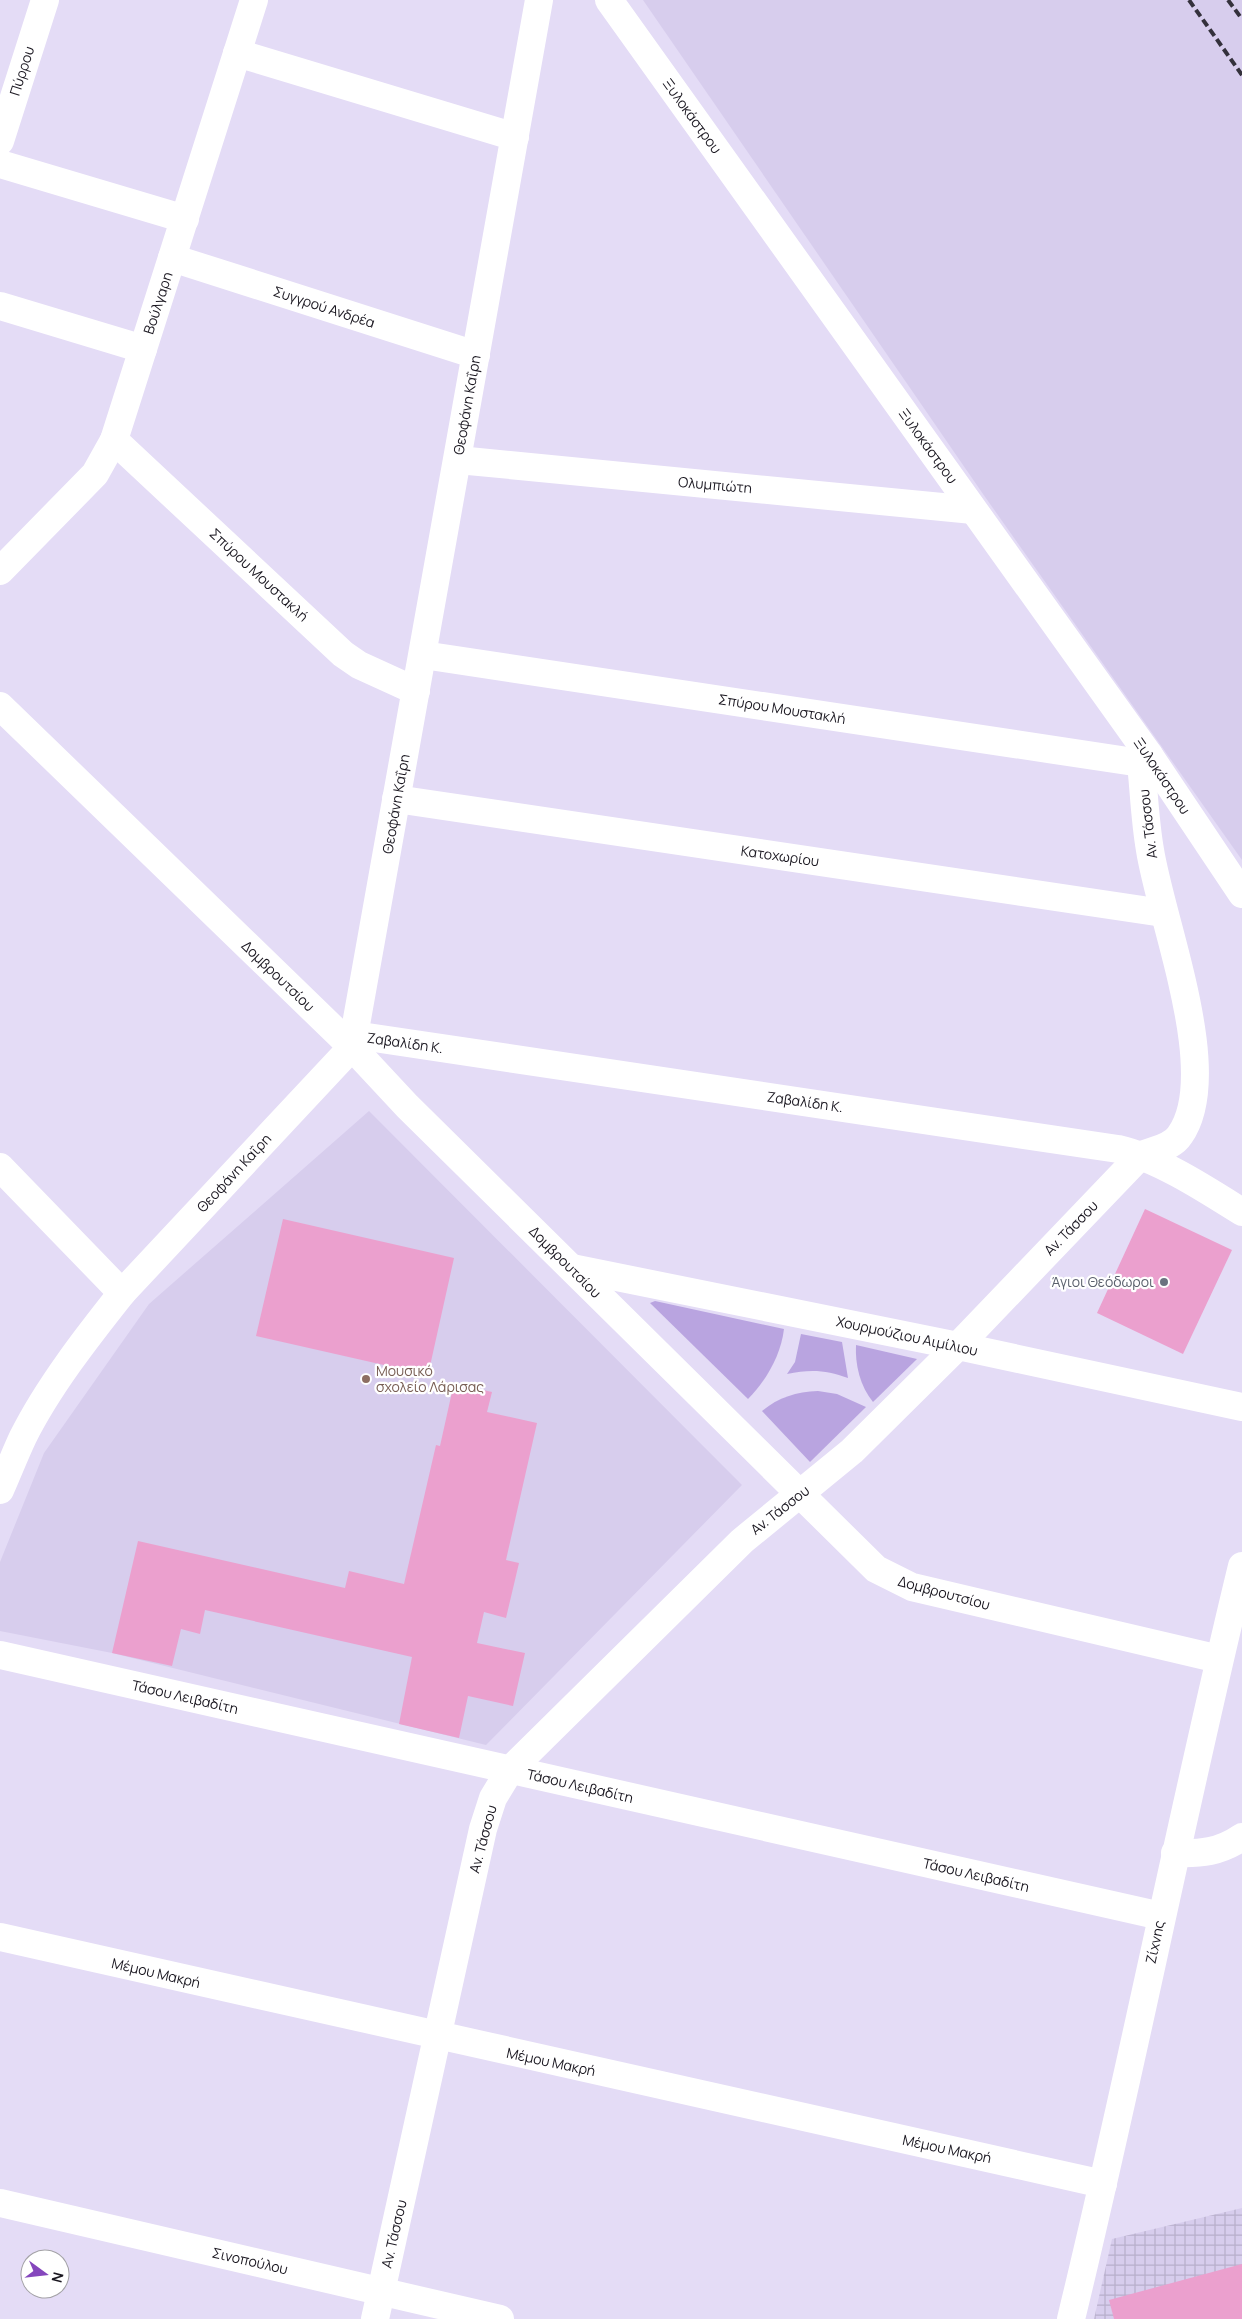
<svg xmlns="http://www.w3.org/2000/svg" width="1242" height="2319" font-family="Manrope,sans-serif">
<defs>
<pattern id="industrial-grid" width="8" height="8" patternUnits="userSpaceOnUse" patternTransform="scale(1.25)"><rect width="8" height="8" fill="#d7cded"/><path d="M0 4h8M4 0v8" fill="none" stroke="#b8afcb"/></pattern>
</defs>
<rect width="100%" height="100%" fill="#e4dcf6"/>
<g fill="#d7cded">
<path d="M643,0H1242V860L983,494Z"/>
<path d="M369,1111L742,1485L486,1745L112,1653L0,1631V1562L44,1453L149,1304Z"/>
</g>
<path fill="url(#industrial-grid)" d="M1242,2208V2319H1094L1112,2239Z"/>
<g fill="#b9a4e0">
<path d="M655,1301L784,1329C781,1355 766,1381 748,1399L650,1303Z"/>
<path d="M801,1334L842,1342L848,1378C827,1370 810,1369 787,1374L795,1362Z"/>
<path d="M856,1345L917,1359L873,1402C860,1386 855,1365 856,1345Z"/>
<path d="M818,1391L837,1394L866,1407L810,1462L762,1411C779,1397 796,1392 818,1391Z"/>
</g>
<g fill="#eba0ce">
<path d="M1145,1209L1232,1250L1183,1354L1097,1313Z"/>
<path d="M283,1219L454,1258L428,1375L256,1336Z"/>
<path d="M454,1383L492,1392L487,1412L537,1423L506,1560L519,1563L506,1618L484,1612L477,1643L525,1653L513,1706L468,1696L459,1738L399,1724L412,1657L205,1610L200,1634L181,1629L172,1666L112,1653L138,1541L345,1588L349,1571L404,1584L436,1445L440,1446Z"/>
<path d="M1242,2264V2319H1114L1109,2300Z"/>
</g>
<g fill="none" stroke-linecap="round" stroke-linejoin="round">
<g stroke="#fff" stroke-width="28">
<path d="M237,53L515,137"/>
<path d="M0,141L45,0"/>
<path d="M0,164L185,219"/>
<path d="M172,258L476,355"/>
<path d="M0,306L143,349"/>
<path d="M114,440L343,654L359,665L416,691"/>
<path d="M458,460L973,510"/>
<path d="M0,571L95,474L114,440L254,0"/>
<path d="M423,655L1141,763"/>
<path d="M0,706L352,1047L407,1106L876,1569L912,1587L1219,1659"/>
<path d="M396,799L1163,913"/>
<path d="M354,1035L1118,1149C1158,1158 1207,1190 1242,1212"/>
<path d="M0,1167L122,1293"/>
<path d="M572,1268L958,1346L1242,1407"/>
<path d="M0,1490C8,1472 15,1454 23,1437C48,1387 87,1337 122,1293L352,1047L539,0"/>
<path d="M0,1655L1161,1916"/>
<path d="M1175,1853C1201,1854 1220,1852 1242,1837"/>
<path d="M0,1937L1103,2184"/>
<path d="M0,2203L500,2319"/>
<path d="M375,2319L483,1829L493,1798L510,1770L742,1541L852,1451L958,1346L1140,1156C1153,1150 1172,1148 1180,1135C1223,1074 1161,921 1150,850C1145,822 1144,792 1141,763L1149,755"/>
<path d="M1071,2319C1132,2069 1181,1816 1242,1566"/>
</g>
<path stroke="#fff" stroke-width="28" d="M609,0L1149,755L1242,894"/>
<g stroke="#34313c" stroke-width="4" stroke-dasharray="8 4" stroke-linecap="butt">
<path d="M1189,0L1242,75"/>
<path d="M1228,0L1242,19"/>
</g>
</g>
<circle fill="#6b7280" stroke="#fff" stroke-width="2" cx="1164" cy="1282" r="5"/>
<circle fill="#8d6e63" stroke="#fff" stroke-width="2" cx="366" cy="1379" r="5"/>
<g text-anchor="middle" stroke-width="4.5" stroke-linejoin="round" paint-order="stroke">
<g font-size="14" fill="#1a1720" stroke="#fff">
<text transform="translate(22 71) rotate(-72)" y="5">Πύρρου</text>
<text transform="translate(692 116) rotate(54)" y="5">Ξυλοκάστρου</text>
<text transform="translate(158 303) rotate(-72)" y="5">Βούλγαρη</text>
<text transform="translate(324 307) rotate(18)" y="5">Συγγρού Ανδρέα</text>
<text transform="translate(467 405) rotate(-80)" y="5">Θεοφάνη Καΐρη</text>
<text transform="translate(928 446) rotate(54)" y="5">Ξυλοκάστρου</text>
<text transform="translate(715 485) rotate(5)" y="5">Ολυμπιώτη</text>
<text transform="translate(259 575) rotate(43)" y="5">Σπύρου Μουστακλή</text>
<text transform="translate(782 709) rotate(9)" y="5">Σπύρου Μουστακλή</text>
<text transform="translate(1162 776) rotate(56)" y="5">Ξυλοκάστρου</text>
<text transform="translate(396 804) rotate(-80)" y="5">Θεοφάνη Καΐρη</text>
<text transform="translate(1148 824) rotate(-97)" y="5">Αν. Τάσσου</text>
<text transform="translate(780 856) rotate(8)" y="5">Κατοχωρίου</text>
<text transform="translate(278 976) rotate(44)" y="5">Δομβρουτσίου</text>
<text transform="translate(405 1043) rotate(8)" y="5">Ζαβαλίδη Κ.</text>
<text transform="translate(805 1102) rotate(8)" y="5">Ζαβαλίδη Κ.</text>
<text transform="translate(234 1173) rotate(-47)" y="5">Θεοφάνη Καΐρη</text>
<text transform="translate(1071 1228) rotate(-46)" y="5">Αν. Τάσσου</text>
<text transform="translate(565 1262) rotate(45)" y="5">Δομβρουτσίου</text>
<text transform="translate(907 1336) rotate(12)" y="5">Χουρμούζιου Αιμίλιου</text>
<text transform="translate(780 1510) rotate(-38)" y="5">Αν. Τάσσου</text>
<text transform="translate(944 1593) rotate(15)" y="5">Δομβρουτσίου</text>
<text transform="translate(185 1697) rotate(13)" y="5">Τάσου Λειβαδίτη</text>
<text transform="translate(580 1786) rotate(13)" y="5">Τάσου Λειβαδίτη</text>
<text transform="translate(483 1839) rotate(-75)" y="5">Αν. Τάσσου</text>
<text transform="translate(976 1875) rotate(13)" y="5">Τάσου Λειβαδίτη</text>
<text transform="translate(1155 1942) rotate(-78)" y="5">Ζίχνης</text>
<text transform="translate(156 1973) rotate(13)" y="5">Μέμου Μακρή</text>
<text transform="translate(551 2062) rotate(12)" y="5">Μέμου Μακρή</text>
<text transform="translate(947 2149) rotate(12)" y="5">Μέμου Μακρή</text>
<text transform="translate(394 2234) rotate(-77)" y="5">Αν. Τάσσου</text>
<text transform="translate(250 2261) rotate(13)" y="5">Σινοπούλου</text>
</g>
<g font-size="14" fill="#5b616d" stroke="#fff" text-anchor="end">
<text x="1154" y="1287">Άγιοι Θεόδωροι</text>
</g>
<g font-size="14" fill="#785e54" stroke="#fff" text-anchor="start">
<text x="376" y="1376">Μουσικό<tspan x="376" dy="16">σχολείο Λάρισας</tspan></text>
</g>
</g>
<g transform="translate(45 2274) rotate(105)"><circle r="24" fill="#ffffff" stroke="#a3a2a6"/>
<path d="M0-4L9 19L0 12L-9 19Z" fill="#8547bd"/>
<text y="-8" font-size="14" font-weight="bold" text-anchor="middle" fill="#1a1720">N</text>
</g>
</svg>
